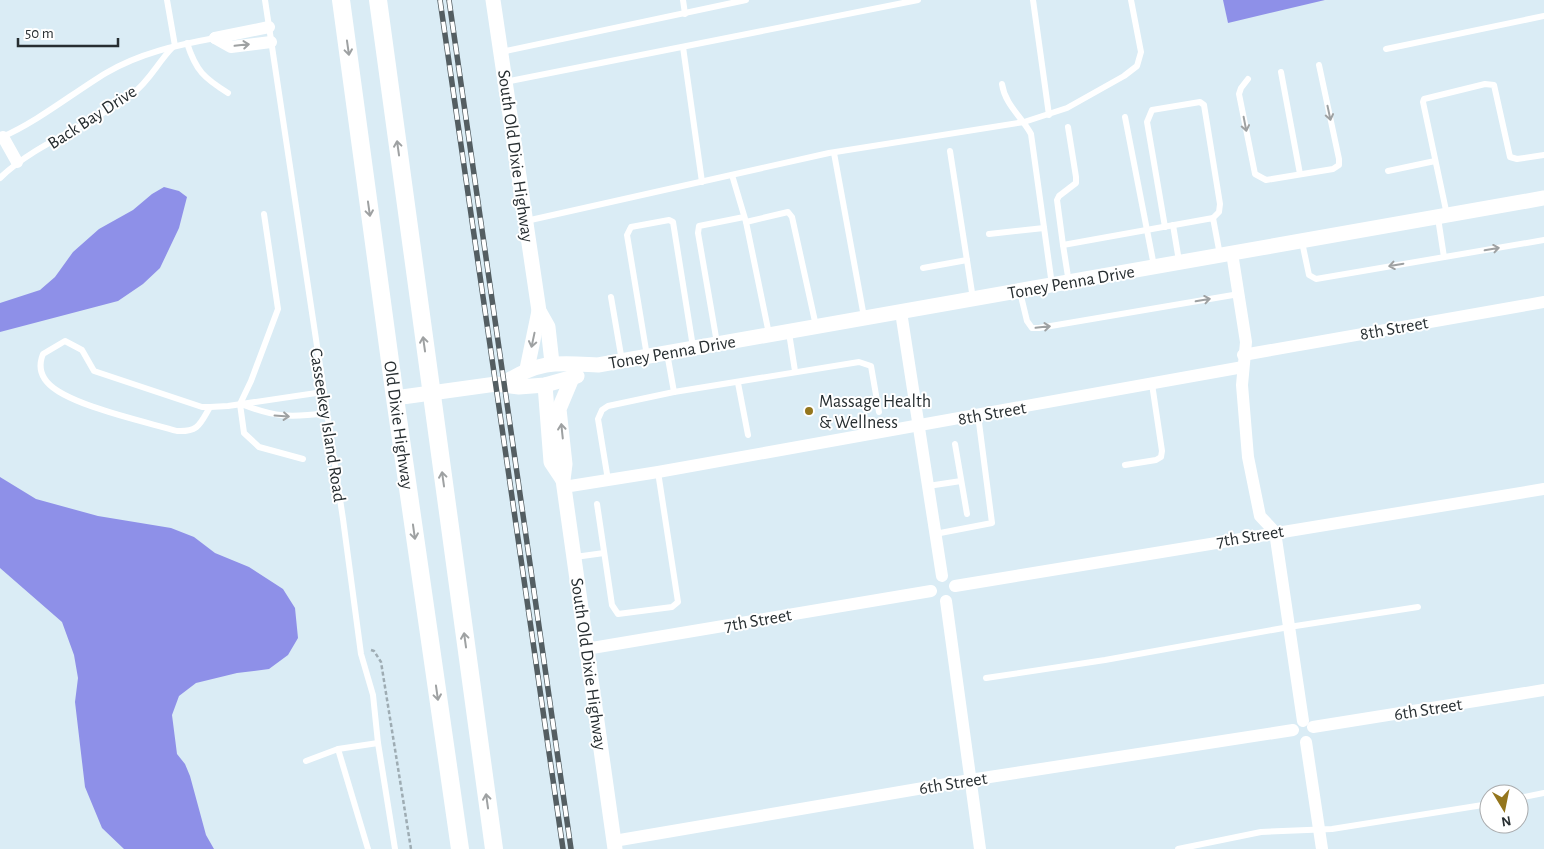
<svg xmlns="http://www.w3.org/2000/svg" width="1544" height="849" font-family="'Alegreya Sans',sans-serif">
<rect width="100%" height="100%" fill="#daecf5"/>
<g fill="#8e90e8">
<path d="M1223,0H1325L1228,23Z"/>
<path d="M164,187L179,191L187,197L179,228L160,268L143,284L118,301L0,332V303L40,290L55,277L73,252L99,229L133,210L152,194Z"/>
<path d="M0,477L36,499L98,516L171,528L194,537L215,553L249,567L283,589L295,608L298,638L288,655L269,669L237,673L196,683L179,696L172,715L177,754L185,764L190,776L206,835L214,849H124L102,828L85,787L75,702L78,678L74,655L62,622L0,568Z"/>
</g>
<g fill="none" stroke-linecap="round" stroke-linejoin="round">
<path stroke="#9eacb3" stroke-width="2.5" stroke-dasharray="4 2.5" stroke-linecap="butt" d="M371,650L374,651L381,662L411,849"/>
<g stroke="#fff" stroke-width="6">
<path d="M167,0L175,46"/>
<path d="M265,0L343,519L361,654L373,695L378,743L395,849"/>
<path d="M683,0L685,14"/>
<path d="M1033,0L1049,115"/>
<path d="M187,43C196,71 204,78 228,93"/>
<path d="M683,47L702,182"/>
<path d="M1386,49L1544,16"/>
<path d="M501,52L746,0"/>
<path d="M1281,72L1300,174"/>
<path d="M1248,79L1241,88L1239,94L1255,174L1266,180L1333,169L1339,165V159L1319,65"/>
<path d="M505,82L918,0"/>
<path d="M1002,84C1005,105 1022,117 1031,134L1052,285"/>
<path d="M1125,117L1154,266"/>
<path d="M2,137C37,122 73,93 106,73C140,53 177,45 215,38"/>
<path d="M950,151L973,299"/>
<path d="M834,153L864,317"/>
<path d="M1388,171L1435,161"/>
<path d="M732,175L746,222L769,334"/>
<path d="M0,178C37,142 91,126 132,94C149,82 158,62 172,48"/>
<path d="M264,214L278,309L251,381L240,404L244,433L259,447L303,459"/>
<path d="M1447,215L1423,102L1424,99L1485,84L1494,85L1510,157L1517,159L1544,155"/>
<path d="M1438,218L1444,257"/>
<path d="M526,221L829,153L1024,122L1067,108L1124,76L1137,66L1141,52L1131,0"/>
<path d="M746,222L788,212L792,217L816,326"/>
<path d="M1173,225L1179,261"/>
<path d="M1165,227L1147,122L1152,110L1200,102L1204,105L1220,204L1219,212L1213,218"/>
<path d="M989,234L1044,228"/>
<path d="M1302,242L1309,275L1316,279L1544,240"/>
<path d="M1063,245L1057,200L1059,196L1076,183V177L1068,127"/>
<path d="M923,268L967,260"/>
<path d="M1069,283L1063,245L1213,218L1220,255"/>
<path d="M1020,292L1027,321L1032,328H1039L1239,294"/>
<path d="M611,297L622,361"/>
<path d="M789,333L795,371"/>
<path d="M65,341L82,350L94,371L202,407H210C200,424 199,432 177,431C147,422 66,405 47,382C40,374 39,364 43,354Z"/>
<path d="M717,343L698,233L699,226L744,217"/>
<path d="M667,353L674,392"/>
<path d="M647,356L627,235L631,227L669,220L673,222L693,347"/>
<path d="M738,383L748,435"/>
<path d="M241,404C275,417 289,418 326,413"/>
<path d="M210,407L228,406L323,392"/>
<path d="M955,444L967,514"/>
<path d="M1125,465L1156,460L1161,457L1162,451L1152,384"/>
<path d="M608,480L598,419L602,410L608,406L674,392L859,362L871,366L879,412"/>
<path d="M928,486L961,481"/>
<path d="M597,504L612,605L618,614L672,607L678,602L658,472"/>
<path d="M935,534L992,523L978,415"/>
<path d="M575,557L604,553"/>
<path d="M986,678L1105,660L1289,627L1418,607"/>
<path d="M338,749L368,849"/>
<path d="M306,761L338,749L378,743"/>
<path d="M1519,798L1544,793"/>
<path d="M1178,849L1261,832L1332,829L1489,804"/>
</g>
<g stroke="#fff" stroke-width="12">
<path d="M215,38L231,47L271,42"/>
<path d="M215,38L269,27"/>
<path d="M3,137L17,162"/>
<path d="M1232,253L1246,342L1242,385L1248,457L1260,516L1275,532L1303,721"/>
<path d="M901,312L942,576"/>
<path d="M1243,355L1544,302"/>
<path d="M564,487L658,472L1243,367"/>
<path d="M955,586L1544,489"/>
<path d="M946,601L980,849"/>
<path d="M586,649L931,591"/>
<path d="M1313,727L1544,690"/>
<path d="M1306,742L1322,849"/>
<path d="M614,841L970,780L1293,730"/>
</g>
<g stroke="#fff" stroke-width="15">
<path d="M493,0L539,311L548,327L552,363"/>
<path d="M527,369L539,311"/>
<path d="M572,378L559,409L565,464L563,480L615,849"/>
<path d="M504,383C541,360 556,363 598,365L1544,198"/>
<path d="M545,385L551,462L563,480"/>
<path d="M395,398L496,384L519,387L545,385L577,376"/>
</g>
<g stroke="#fff" stroke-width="18">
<path d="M341,0L395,398L460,849"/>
<path d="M378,0L494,849"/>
</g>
<g stroke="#545e62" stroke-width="5.5">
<g id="rail">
<path d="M440,0L563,849"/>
<path d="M449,0L571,849"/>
</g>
</g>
<use href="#rail" stroke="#fff" stroke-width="4" stroke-dasharray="11" stroke-linecap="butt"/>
</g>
<defs><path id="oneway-shaft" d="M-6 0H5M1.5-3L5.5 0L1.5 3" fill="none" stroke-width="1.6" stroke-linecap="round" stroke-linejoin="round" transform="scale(1.25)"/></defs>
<g stroke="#9ea1a2">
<use href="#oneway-shaft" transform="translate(242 45) rotate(-6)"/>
<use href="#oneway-shaft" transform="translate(348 48) rotate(82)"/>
<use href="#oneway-shaft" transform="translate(1329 113) rotate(78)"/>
<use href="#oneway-shaft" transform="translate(1245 124) rotate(79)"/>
<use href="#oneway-shaft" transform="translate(398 148) rotate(-98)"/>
<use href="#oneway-shaft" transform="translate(369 209) rotate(82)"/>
<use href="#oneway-shaft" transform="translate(1492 249) rotate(-10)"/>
<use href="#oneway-shaft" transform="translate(1396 265) rotate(170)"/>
<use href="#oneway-shaft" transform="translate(1203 300) rotate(-10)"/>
<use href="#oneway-shaft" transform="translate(1043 327) rotate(-6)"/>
<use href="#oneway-shaft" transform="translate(533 340) rotate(102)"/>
<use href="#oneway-shaft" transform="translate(424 344) rotate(-98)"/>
<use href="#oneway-shaft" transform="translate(282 416) rotate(4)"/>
<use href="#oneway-shaft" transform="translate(562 431) rotate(-96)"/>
<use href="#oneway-shaft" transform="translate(443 479) rotate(-98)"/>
<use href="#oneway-shaft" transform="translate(414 532) rotate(82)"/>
<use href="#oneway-shaft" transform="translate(465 640) rotate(-98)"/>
<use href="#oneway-shaft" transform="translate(437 693) rotate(82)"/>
<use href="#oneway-shaft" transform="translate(487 801) rotate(-98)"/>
</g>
<circle fill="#94761d" stroke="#fff" stroke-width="2" cx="809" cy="411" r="5"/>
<g text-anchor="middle" stroke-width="4" stroke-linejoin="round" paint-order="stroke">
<g font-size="18" fill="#272e31" stroke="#fff">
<text transform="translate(92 117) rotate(-33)" y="6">Back Bay Drive</text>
<text transform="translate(516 156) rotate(82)" y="6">South Old Dixie Highway</text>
<text transform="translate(1071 282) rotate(-10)" y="6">Toney Penna Drive</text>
<text transform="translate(1394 328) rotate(-10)" y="6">8th Street</text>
<text transform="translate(672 352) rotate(-10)" y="6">Toney Penna Drive</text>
<text transform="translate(992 413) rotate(-10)" y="6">8th Street</text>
<text transform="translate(328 425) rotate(81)" y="6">Casseekey Island Road</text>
<text transform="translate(399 425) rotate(82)" y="6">Old Dixie Highway</text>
<text transform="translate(1250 536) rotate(-9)" y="6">7th Street</text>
<text transform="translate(758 620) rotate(-10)" y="6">7th Street</text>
<text transform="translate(589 664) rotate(82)" y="6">South Old Dixie Highway</text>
<text transform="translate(1428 709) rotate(-9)" y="6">6th Street</text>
<text transform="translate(953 783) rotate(-9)" y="6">6th Street</text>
</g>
<g font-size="18" fill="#272e31" stroke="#fff" text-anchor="start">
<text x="819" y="407">Massage Health<tspan x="819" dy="21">&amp; Wellness</tspan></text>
</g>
</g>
<g transform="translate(1504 809) rotate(170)"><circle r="24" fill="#ffffff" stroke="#a9abad"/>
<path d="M0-4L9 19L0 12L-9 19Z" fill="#94761d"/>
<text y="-8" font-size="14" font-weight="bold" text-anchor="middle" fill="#272e31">N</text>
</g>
<path d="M18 38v8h100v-8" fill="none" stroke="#272e31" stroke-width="2.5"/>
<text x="25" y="38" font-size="15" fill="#272e31" stroke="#ffffff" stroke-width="4" paint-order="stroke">50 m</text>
</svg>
